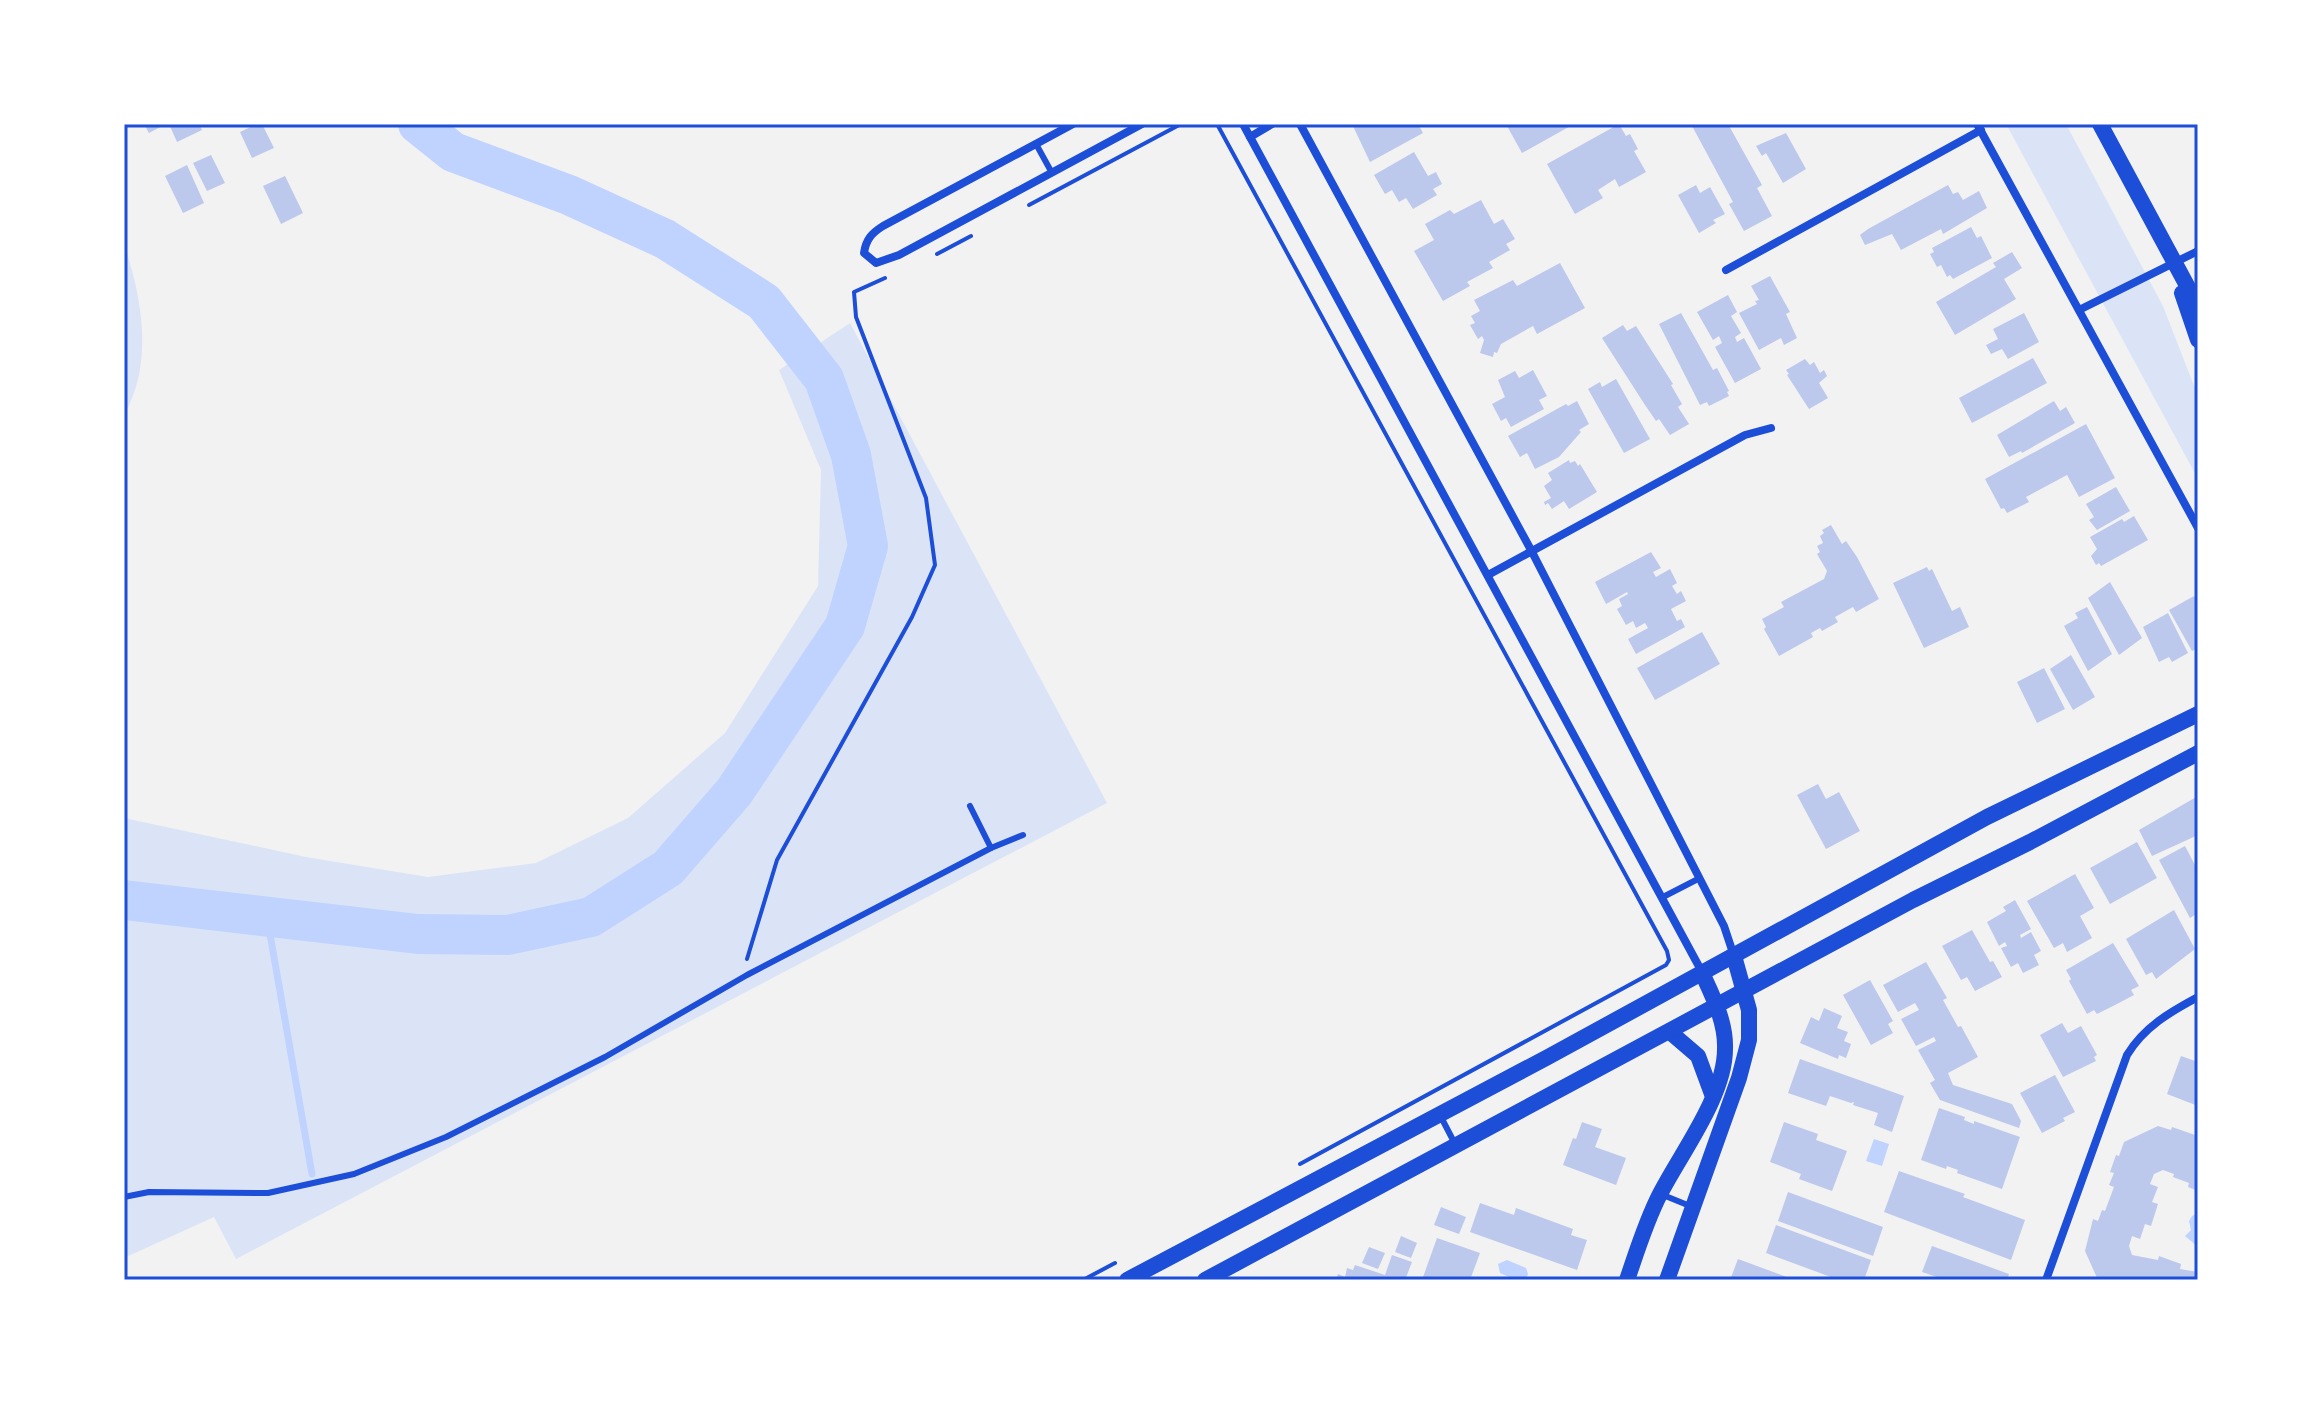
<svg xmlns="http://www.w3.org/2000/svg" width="2322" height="1404" font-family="Roboto,sans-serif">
<rect width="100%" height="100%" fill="#f2f2f2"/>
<g fill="#dbe4f7">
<path d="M2006,124H2066L2163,306L2198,396V479Z"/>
<path d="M124,244C142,298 154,363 124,415Z"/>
<path d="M850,323L1107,803L236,1259L214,1217L124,1258V818L306,857L428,877L536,863L628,818L725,733L818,586L821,470L779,370Z"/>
</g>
<g fill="#bfd3fe">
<path d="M1874,1139L1889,1144L1882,1166L1866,1161Z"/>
<path d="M2198,1213V1247L2185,1236L2191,1230L2189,1221L2192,1216Z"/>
<path d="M1507,1260L1526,1268L1528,1274L1526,1280H1516L1500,1273L1498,1264Z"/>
</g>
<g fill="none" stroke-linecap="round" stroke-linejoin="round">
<path stroke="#bfd3fe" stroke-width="7" d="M267,917L312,1174"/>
<path stroke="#bfd3fe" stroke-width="40" d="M124,900L418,934L508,935L591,917L668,868L734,792L845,626L868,546L851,455L824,379L764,302L665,239L569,195L453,152L418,124"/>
</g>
<g fill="#bdc9ec">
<path d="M144,124H166L149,133Z"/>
<path d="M169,124H199L202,130L177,142Z"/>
<path d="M257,124H262L274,148L252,158L240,132Z"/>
<path d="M1352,124H1418L1423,133L1370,162Z"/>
<path d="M1510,124H1574L1522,153L1507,126Z"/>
<path d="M1619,124L1626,136L1630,134L1638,149L1634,151L1646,172L1619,187L1615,179L1598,190L1603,198L1575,214L1547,164Z"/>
<path d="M1691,124H1728L1762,185L1757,188L1772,216L1744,231L1729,204L1733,202Z"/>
<path d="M1786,133L1806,169L1783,183L1766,153L1762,156L1756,146Z"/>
<path d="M1414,152L1428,176L1436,172L1442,184L1433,189L1437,195L1413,209L1406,198L1399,202L1392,190L1385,194L1374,175Z"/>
<path d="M211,155L225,183L207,191L193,163Z"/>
<path d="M187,165L204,203L183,213L165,176Z"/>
<path d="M285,176L303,213L281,224L263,186Z"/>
<path d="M1696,185L1700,193L1710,187L1725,214L1713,220L1716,223L1699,233L1678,195Z"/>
<path d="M1948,185L1953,194L1958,192L1963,200L1979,191L1987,208L1943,234L1941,229L1901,250L1892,234L1865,245L1860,235L1868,229Z"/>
<path d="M1481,200L1494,224L1503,219L1515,239L1506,244L1510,250L1489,262L1493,268L1467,282L1470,286L1443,301L1414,251L1434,240L1425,224L1450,210L1454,214Z"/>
<path d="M1971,227L1977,238L1981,236L1992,258L1953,279L1950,275L1947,277L1941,265L1937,267L1930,254L1934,252L1932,248Z"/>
<path d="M2012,252L2022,268L2004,279L2016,299L1955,335L1936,302L1996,267L1993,263Z"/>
<path d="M1560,263L1585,308L1537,334L1533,326L1501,344L1497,353L1494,352L1493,357L1480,353L1484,340L1482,336L1478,339L1470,325L1475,323L1471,316L1480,311L1474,300L1513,280L1517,286Z"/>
<path d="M1770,276L1790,312L1786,314L1797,338L1784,345L1781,338L1759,350L1739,313L1757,304L1755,301L1759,300L1751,286Z"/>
<path d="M1728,295L1737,312L1731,316L1741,333L1735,337L1737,342L1744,338L1761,369L1735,383L1715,347L1722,343L1719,336L1713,340L1697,312Z"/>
<path d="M1681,313L1713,370L1717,368L1729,391L1727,392L1729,396L1709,406L1707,402L1700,405L1659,324Z"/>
<path d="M2024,313L2039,342L2008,359L2002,349L1991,354L1986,345L1998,339L1993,329Z"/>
<path d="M1623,325L1627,331L1636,326L1673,384L1671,385L1682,404L1678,407L1689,424L1670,435L1659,419L1656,421L1645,405L1602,338Z"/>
<path d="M2033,358L2047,383L1972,423L1959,398Z"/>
<path d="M1805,359L1810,365L1814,362L1820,373L1824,370L1827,376L1819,383L1828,398L1809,409L1787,375L1789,374L1786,370Z"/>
<path d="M1533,370L1547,396L1539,400L1544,409L1511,427L1506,418L1501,421L1492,404L1505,397L1498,380L1515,371L1519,378Z"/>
<path d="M1616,379L1650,439L1624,453L1588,389L1600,382L1602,387Z"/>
<path d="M1577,401L1589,424L1579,430L1581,432L1559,457L1535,469L1527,453L1520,457L1508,436L1566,404L1568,406Z"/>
<path d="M2054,401L2060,411L2066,407L2075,423L2022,453L2021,451L2009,457L1997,435Z"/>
<path d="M2086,424L2115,478L2079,497L2067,475L2026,497L2029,502L2007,513L2004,508L2001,509L1985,479Z"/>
<path d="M1569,460L1570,463L1575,461L1578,466L1580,464L1597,492L1569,509L1564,501L1552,509L1548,503L1545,505L1544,502L1551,498L1544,486L1552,480L1548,473Z"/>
<path d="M2116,487L2130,511L2097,530L2089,520L2094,517L2086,504Z"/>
<path d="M2134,516L2148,540L2101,566L2099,563L2096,565L2091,556L2097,549L2090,537L2122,519L2124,522Z"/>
<path d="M1831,525L1842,544L1846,541L1857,557L1879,599L1856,612L1853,607L1835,617L1838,622L1822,631L1820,628L1811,633L1813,637L1779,656L1764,629L1766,627L1762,619L1784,607L1781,602L1824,579L1827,571L1817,554L1820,552L1817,546L1823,543L1820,536L1824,533L1822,530Z"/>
<path d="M1651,552L1661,568L1653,572L1656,577L1670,569L1677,583L1672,586L1677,594L1681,591L1686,601L1671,609L1677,621L1681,619L1685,627L1636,654L1628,639L1648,628L1645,623L1636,628L1633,621L1626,625L1617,609L1622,606L1619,599L1628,594L1627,592L1606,604L1595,582Z"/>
<path d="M1927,567L1929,571L1932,569L1952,611L1960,607L1969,627L1924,648L1893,583Z"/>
<path d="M2110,582L2142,638L2119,655L2088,598Z"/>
<path d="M2194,596L2198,604V648L2192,651L2169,610Z"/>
<path d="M2087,607L2112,654L2088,671L2064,626L2078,618L2075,613Z"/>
<path d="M2168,613L2188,653L2172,662L2169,657L2159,662L2143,627Z"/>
<path d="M1702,632L1720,664L1655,700L1637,668Z"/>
<path d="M2071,655L2095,697L2073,710L2050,669Z"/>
<path d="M2044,668L2065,709L2037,723L2017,682Z"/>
<path d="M1818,784L1826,799L1839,792L1860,831L1826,849L1797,795Z"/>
<path d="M2198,796V835L2152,856L2139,830Z"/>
<path d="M2137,842L2157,878L2110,904L2090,868Z"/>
<path d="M2185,846L2198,871V913L2190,918L2159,860Z"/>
<path d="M2075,874L2094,908L2080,916L2092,938L2067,952L2063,943L2054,948L2027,901Z"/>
<path d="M2015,900L2031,929L2020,935L2021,938L2031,932L2041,951L2034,955L2039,965L2023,973L2018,963L2011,967L2001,948L2007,946L2005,942L1999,946L1987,922L2006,911L2003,907Z"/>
<path d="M2174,910L2195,949L2156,979L2152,972L2146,975L2126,939Z"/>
<path d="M1972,930L1990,962L1993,961L2002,977L1975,991L1967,977L1961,980L1942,946Z"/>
<path d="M2113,943L2139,986L2131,990L2134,995L2115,1005L2097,1014L2094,1010L2087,1014L2069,981L2071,979L2066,970Z"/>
<path d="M1926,962L1947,998L1943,1000L1958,1027L1961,1026L1978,1057L1948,1073L1953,1085L2012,1104L2021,1121L2019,1128L1940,1100L1930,1083L1935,1080L1918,1050L1936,1041L1934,1037L1916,1046L1901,1019L1919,1010L1915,1003L1898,1012L1883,985Z"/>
<path d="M1870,980L1893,1021L1888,1024L1893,1033L1871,1045L1843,995Z"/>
<path d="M1824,1008L1842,1016L1837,1028L1848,1032L1844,1041L1851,1044L1846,1058L1839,1055L1838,1059L1800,1043L1811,1017L1819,1021Z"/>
<path d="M2062,1023L2068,1033L2081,1026L2097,1055L2094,1057L2096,1061L2063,1077L2040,1035Z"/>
<path d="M2181,1056L2198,1062V1106L2167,1094Z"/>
<path d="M1800,1059L1904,1096L1892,1132L1874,1125L1878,1113L1853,1105L1854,1102L1851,1103L1830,1096L1826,1106L1788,1093Z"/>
<path d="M2055,1075L2075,1112L2063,1118L2065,1121L2042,1133L2020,1093Z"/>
<path d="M1939,1108L1965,1117L1964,1120L1974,1124V1121L2020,1137L2002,1189L1957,1173L1958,1170L1947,1166L1946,1169L1921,1160Z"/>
<path d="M1582,1122L1602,1129L1595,1147L1626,1158L1616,1185L1563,1165L1573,1138L1576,1139Z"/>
<path d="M1784,1122L1818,1134L1816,1140L1847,1151L1832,1191L1799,1179L1801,1174L1770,1162Z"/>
<path d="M2158,1126L2171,1130L2172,1127L2198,1136V1191L2188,1187L2189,1183L2173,1177L2174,1174L2163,1170L2154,1174L2150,1184L2158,1187L2152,1202L2158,1204L2151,1226L2145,1224L2140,1239L2132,1236L2129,1246L2132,1255L2158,1260L2159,1256L2181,1264L2180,1269L2198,1272V1280H2098L2085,1251L2093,1219L2098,1221L2102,1210L2105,1211L2114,1187L2109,1185L2114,1173L2110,1172L2116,1155L2119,1156L2124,1142Z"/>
<path d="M1899,1171L1965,1194L1963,1197L2025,1220L2011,1260L1884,1212Z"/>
<path d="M1788,1192L1883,1227L1873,1256L1778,1221Z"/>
<path d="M1480,1203L1514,1215L1516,1208L1573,1229L1571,1235L1587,1240L1577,1270L1470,1232Z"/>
<path d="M1441,1207L1466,1217L1459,1234L1434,1225Z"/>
<path d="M1776,1225L1871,1260L1864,1280H1839L1766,1253Z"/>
<path d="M1401,1236L1417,1243L1411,1258L1395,1252Z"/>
<path d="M1437,1238L1480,1253L1470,1280H1422Z"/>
<path d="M1932,1246L2009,1274L2007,1280H1946L1922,1272Z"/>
<path d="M1369,1247L1385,1253L1378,1269L1362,1263Z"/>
<path d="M1392,1255L1412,1262L1405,1280H1336L1338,1274L1345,1277L1347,1268L1353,1270L1355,1265L1385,1275Z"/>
<path d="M1738,1259L1795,1280H1730Z"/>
</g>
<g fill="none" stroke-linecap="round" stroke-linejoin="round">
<g stroke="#1d4ed8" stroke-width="4">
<path d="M1217,124L1667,951L1669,960L1666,965L1300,1164"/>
<path d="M1029,205L1181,124"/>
<path d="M937,254L971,236"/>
<path d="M747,959L777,860L912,617L935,565L926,498L856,317L854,292L885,278"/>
<path d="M1083,1280L1115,1263"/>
</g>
<g stroke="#1d4ed8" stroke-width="6">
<path d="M1036,144L1052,173"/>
<path d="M991,848L1023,835"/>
<path d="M1663,897L1698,879"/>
<path d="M1441,1117L1454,1142"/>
<path d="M1663,1195L1690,1206"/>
<path d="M124,1197L149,1192L268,1193L354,1174L446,1137L605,1057L747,975L991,848L970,806"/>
</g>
<g stroke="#1d4ed8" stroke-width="8">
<path d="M1073,124L883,226C872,233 866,239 864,253L876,263L899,255L1142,124"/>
<path d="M1243,124L1702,972"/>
<path d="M1300,124L1531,550L1724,926L1734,956"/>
<path d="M1977,124L2198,528"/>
<path d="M1250,137L1272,124"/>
<path d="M1726,270L1981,130"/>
<path d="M2079,310L2198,251"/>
<path d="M1488,575L1745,435L1771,428"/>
<path d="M2046,1280L2127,1055C2144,1027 2170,1012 2198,997"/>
</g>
<g stroke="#1d4ed8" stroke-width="16">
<path d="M2100,124L2198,306"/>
<path d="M2182,293L2198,340"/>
<path d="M1670,1032L1698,1056L1712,1094"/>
<path d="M1127,1280L1548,1057L1987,817L2198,714"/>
<path d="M1205,1280L1913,900L2030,842L2198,753"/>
<path d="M1627,1280C1637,1251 1646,1221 1660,1194C1681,1153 1725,1096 1725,1049C1726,1022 1713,997 1702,973"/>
<path d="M1667,1280L1739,1078L1749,1040V1010L1734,956"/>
</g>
</g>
<rect width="2322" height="1404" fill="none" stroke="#ffffff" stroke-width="252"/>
<rect x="126" y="126" width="2070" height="1152" fill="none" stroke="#1d4ed8" stroke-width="3"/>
</svg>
